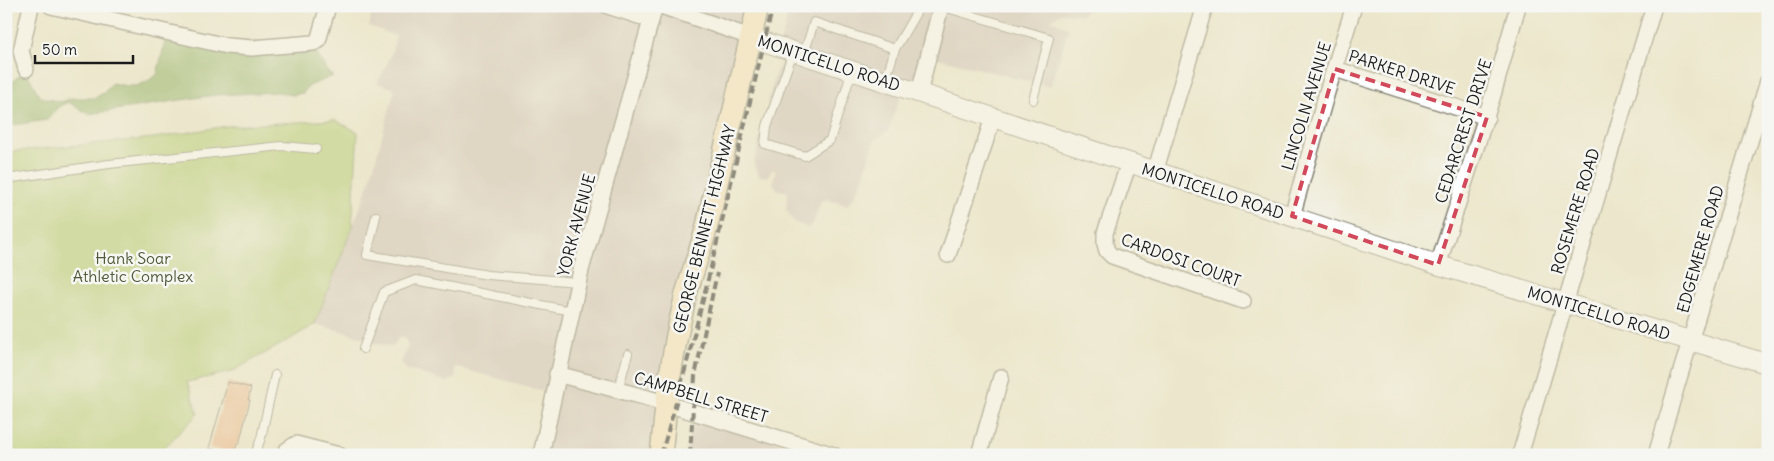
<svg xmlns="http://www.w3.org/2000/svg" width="1774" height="461" font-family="Delius,sans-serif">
<rect width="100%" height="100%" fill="#f6f6f2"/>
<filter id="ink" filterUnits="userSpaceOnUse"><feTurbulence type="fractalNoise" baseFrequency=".02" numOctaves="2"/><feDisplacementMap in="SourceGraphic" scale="10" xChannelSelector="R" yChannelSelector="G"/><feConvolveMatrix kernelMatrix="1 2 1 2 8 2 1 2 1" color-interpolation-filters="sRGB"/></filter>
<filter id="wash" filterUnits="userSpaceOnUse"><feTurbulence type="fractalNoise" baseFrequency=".0096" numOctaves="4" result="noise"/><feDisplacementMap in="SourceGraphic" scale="20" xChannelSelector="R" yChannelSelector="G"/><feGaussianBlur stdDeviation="1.12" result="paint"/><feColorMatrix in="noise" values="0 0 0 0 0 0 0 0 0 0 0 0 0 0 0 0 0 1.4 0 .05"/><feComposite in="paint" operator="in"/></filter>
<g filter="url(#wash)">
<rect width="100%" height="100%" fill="#ece7cc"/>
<g fill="#cfc0ba">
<path d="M373,6H758L650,455H544L555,395L543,391L455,367L456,378L447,382L406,369L401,363L408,346L405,338L399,337L393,347L375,343L358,336L315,324L369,184L395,89L377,83L390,58L396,36L369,26Z"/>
<path d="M790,6H1091L1082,15L1061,13L1051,20L1069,28L1050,87L933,57L921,96L902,92L888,131L875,139L862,181L852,200L847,205L831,201L828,199L821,202L813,224L808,228L794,222L786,209L788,192L778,190L773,183L776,171L773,169L767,177L759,176L754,163L775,74L786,55L779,48Z"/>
<path d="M694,415L818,455H685Z"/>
</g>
<path fill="#b2cc72" stroke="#677447" d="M335,120L358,132L352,228L315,324L287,341L231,372L187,382L198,414L157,455H6V152L154,138L227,126Z"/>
<path fill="#8db064" stroke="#546640" d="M166,38L312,45L329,74L333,76L309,86L303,93L293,95L278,92L214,95L89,114L68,102L58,107L47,120L6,126C6,105 1,80 27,73L40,97L60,102L72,98H95L105,92L112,83C135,88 137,88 157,75Z"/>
<g id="blocks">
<path fill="#ecaf80" d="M228,382L251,388L248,400H250L239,444L237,443L234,455L209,448Z"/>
</g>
</g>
<g filter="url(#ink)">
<use href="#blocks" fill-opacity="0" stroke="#848274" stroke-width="1"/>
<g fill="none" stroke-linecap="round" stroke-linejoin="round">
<g stroke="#848274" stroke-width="10">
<g id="service">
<path d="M940,6L1049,38L1033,100"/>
<path d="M895,49L920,6"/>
<path d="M793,52L767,126L765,144L805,156L830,140L852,71"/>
<path d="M804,54L814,22L895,49L885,82"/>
<path d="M6,179L109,164L282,146L316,149"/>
<path d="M376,216L367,255L488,275L578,282"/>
<path d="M363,349L384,292L416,280L571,311"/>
<path d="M618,390L628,354"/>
<path d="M255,455L261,438L275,375"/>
</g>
</g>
<g stroke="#848274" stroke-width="18">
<g id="minor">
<path d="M51,6L227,46L252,48L313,43L318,41L328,6"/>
<path d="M608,6L651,20"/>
<path d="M661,6L750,37"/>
<path d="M26,69L21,51L31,6"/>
<path d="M1335,69L1487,117"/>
<path d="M919,93L941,6"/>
<path d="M1129,163L1105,233V244L1107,251L1112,256L1243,301"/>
<path d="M1155,172L1205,6"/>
<path d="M1292,216L1327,92L1354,6"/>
<path d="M948,255L993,118"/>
<path d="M1438,265L1493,95L1518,6"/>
<path d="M557,374L644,397L834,455"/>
<path d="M285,455L287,450L296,444L339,455"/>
<path d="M541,455L581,270L655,6"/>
<path d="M979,455L1001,377"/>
<path d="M1520,455L1654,6"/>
<path d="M1656,455L1768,81"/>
</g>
</g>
<g stroke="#848274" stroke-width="21">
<path id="tertiary" d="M750,37L1438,265L1768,364"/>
</g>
<g stroke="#848274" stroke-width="24">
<path id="secondary" d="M661,455L668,387L677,335L686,294L706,230L758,6"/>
</g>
<use href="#service" stroke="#fff" stroke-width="8"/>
<use href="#minor" stroke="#fff" stroke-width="15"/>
<use href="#tertiary" stroke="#fff" stroke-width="19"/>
<use href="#secondary" stroke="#fae7c3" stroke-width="21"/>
<g stroke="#1c1c1c" stroke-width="4" stroke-dasharray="8 4" stroke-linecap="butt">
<path d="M661,455C705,307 736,156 773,6"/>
<path d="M690,455L695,376L717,273"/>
</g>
</g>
</g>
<path d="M0 0H1774V461H0ZM1335,69L1487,117L1438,265L1292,216Z" fill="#ece7cc" fill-opacity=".55" fill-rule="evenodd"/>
<path fill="none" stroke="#d1495b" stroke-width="4" stroke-dasharray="10 6" stroke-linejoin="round" d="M1335,69L1487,117L1438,265L1292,216Z"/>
<g text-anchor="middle" stroke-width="5" stroke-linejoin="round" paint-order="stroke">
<g font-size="16" fill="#1c1c1c" stroke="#f6f6f2">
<text transform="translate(829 63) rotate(18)" y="6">MONTICELLO ROAD</text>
<text transform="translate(1402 72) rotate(18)" y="6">PARKER DRIVE</text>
<text transform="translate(1306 106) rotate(-73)" y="6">LINCOLN AVENUE</text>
<text transform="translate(1463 131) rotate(-72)" y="6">CEDARCREST DRIVE</text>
<text transform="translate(1213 191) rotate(18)" y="6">MONTICELLO ROAD</text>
<text transform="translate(1575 211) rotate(-73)" y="6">ROSEMERE ROAD</text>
<text transform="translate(576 225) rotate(-75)" y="6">YORK AVENUE</text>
<text transform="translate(704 229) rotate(-76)" y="6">GEORGE BENNETT HIGHWAY</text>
<text transform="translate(1700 249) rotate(-74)" y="6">EDGEMERE ROAD</text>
<text transform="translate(1181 260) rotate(20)" y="6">CARDOSI COURT</text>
<text transform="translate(1599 313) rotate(17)" y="6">MONTICELLO ROAD</text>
<text transform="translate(701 397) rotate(17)" y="6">CAMPBELL STREET</text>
</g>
<g font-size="16" fill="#505a3a" stroke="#f6f6f2">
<text x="133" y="264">Hank Soar<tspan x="133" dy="18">Athletic Complex</tspan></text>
</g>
</g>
<rect width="1774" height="461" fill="none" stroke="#f6f6f2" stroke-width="25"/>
<path d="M35 55v8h98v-8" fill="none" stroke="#1c1c1c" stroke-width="2.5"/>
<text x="42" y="55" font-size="15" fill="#1c1c1c" stroke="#f6f6f2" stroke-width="4" paint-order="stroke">50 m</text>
</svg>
